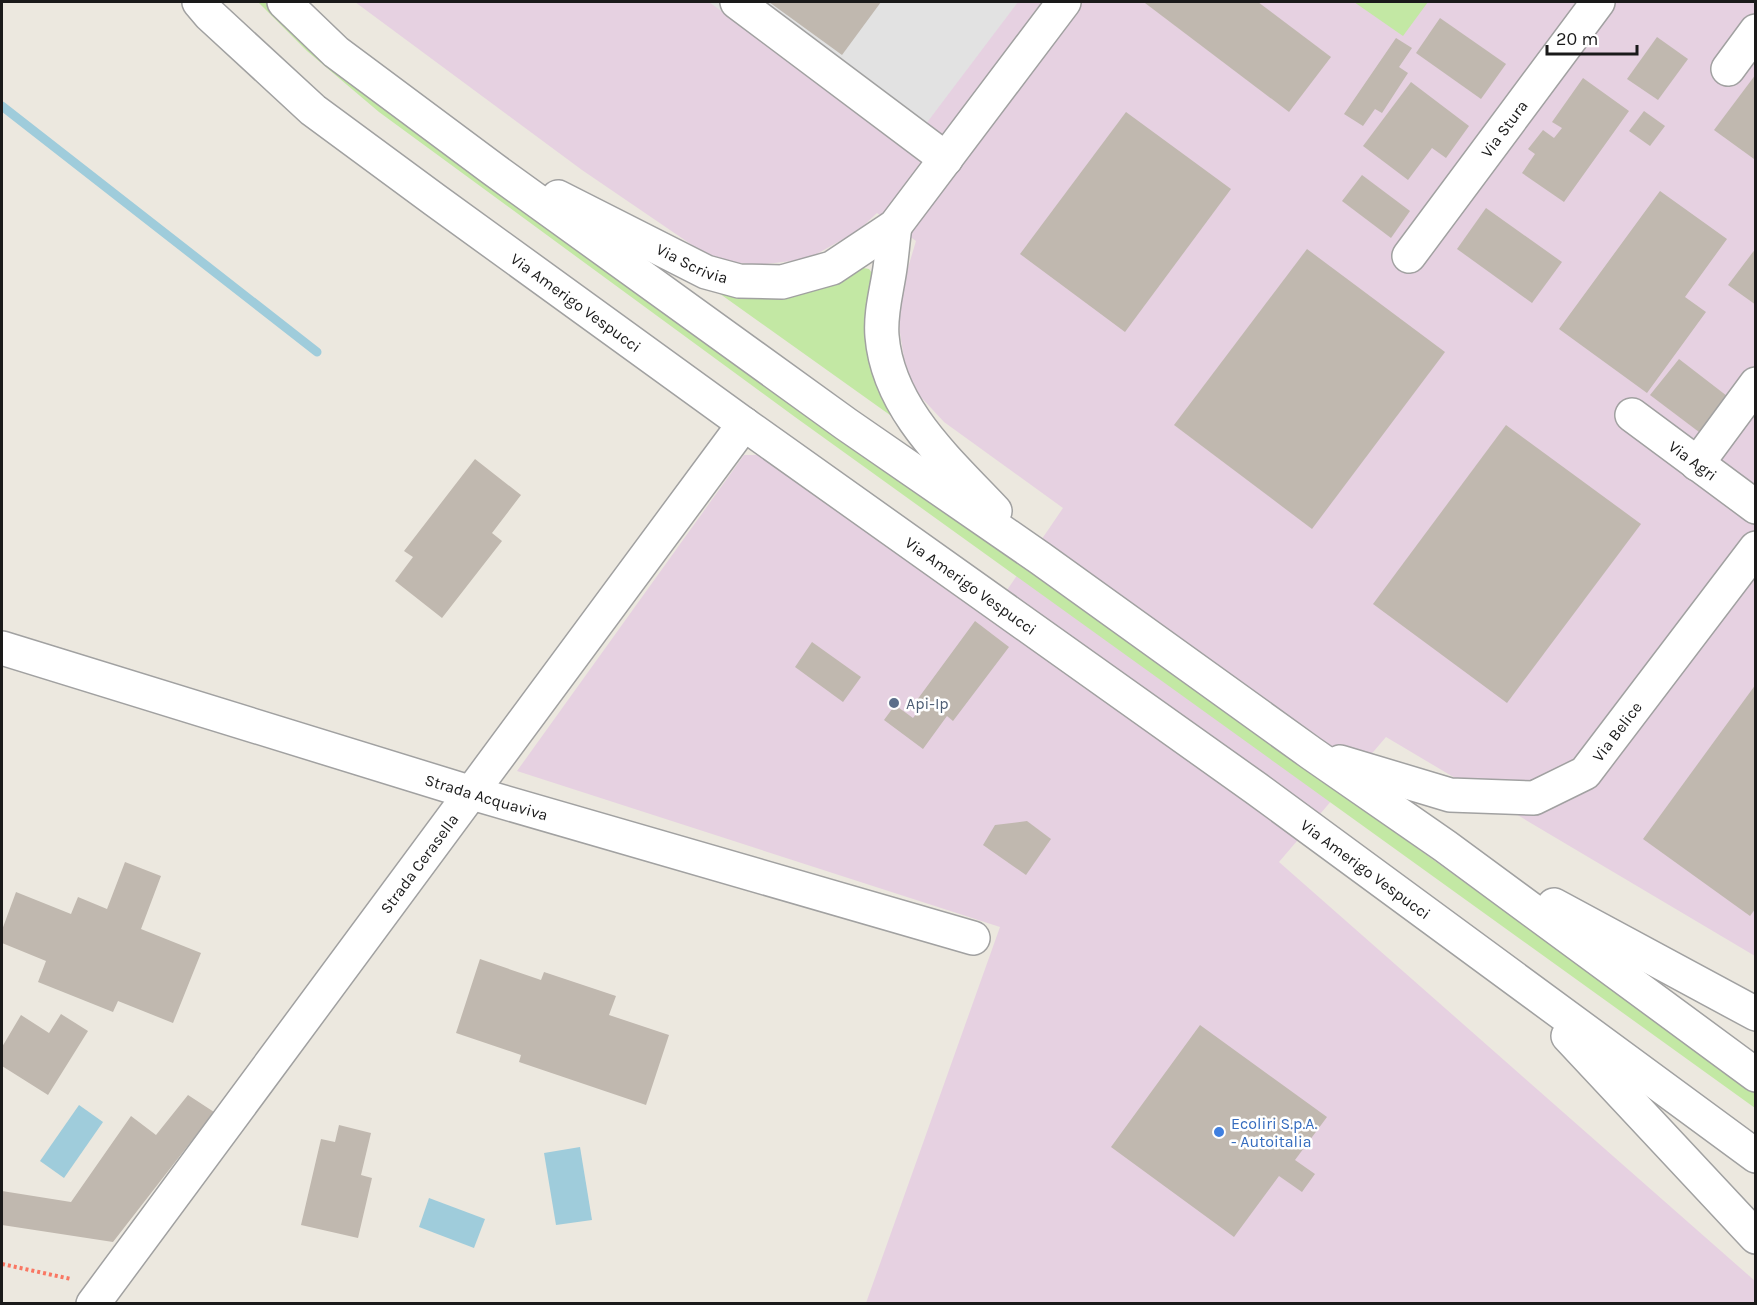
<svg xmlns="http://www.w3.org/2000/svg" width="1757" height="1305" font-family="Karla,sans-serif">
<rect width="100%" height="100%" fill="#ece8df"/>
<path fill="#e6d1e1" d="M355,2H1755V956L1386,737L1279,862L1755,1281V1303H866L1000,927L517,771L744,455H760L990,615L1063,508L944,422L919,395L906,371L900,333L898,301L916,241L877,213L859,230L808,259L758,265L714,260L582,170Z"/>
<g fill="#c3e8a4">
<path d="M258,2H275L1306,768L1755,1092V1108L795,417L379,112L307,51Z"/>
<path d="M1354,2H1428L1403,36Z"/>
<path d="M858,267L869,269L872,273L869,293L911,430L702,281Z"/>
</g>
<path fill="#e2e2e2" d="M709,2H1018L907,149Z"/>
<g fill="#9fccdb">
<path d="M79,1105L103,1122L64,1178L40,1161Z"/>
<path d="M580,1147L592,1220L556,1225L544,1153Z"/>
<path d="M429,1198L485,1219L474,1248L419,1227Z"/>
</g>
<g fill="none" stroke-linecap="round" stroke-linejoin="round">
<path stroke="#9fccdb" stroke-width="9" d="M2,106L317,352"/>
</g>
<g fill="#c0b8af">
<path d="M769,2H881L842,55Z"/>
<path d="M1146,2H1258L1331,57L1289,112L1145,3Z"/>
<path d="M1440,18L1506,64L1481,99L1416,53Z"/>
<path d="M1657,37L1688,59L1658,100L1627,79Z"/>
<path d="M1396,38L1412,48L1399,67L1408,73L1382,113L1375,109L1363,126L1344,114Z"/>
<path d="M1756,74V157L1754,159L1714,130Z"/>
<path d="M1583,78L1629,111L1564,202L1522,173L1535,154L1528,149L1543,130L1554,138L1562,128L1552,122Z"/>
<path d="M1411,82L1469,126L1446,158L1432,148L1408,180L1363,146Z"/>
<path d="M1644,111L1665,126L1650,146L1629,131Z"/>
<path d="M1126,112L1231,189L1125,332L1020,254Z"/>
<path d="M1362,175L1410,211L1391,238L1342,201Z"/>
<path d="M1660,191L1727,239L1685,297L1706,312L1647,393L1559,329Z"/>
<path d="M1486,208L1562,262L1532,303L1457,249Z"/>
<path d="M1756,248V305L1728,285Z"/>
<path d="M1307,249L1445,352L1312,529L1174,425Z"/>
<path d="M1679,359L1727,396L1699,432L1650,395Z"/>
<path d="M1506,425L1641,524L1507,703L1373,604Z"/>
<path d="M475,459L521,495L492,533L502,541L442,618L395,581L413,557L404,551Z"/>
<path d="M975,621L1009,647L953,721L947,716L923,749L884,720L895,705L913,718L923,705L917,700Z"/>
<path d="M812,642L861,677L843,702L795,667Z"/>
<path d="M1756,684V908L1750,916L1643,839Z"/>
<path d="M1027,821L1051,839L1026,875L983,845L995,825Z"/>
<path d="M125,862L161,876L141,929L201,953L173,1023L118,1001L113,1012L38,982L46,961L2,943V930L16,892L71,914L78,897L107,909Z"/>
<path d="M480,959L541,980L544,972L616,996L609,1015L669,1035L646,1105L519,1062L521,1055L456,1033Z"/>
<path d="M61,1014L88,1031L48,1095L2,1066V1047L21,1015L49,1033Z"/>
<path d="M1200,1025L1327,1117L1295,1160L1315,1174L1302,1192L1279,1176L1234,1237L1111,1147Z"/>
<path d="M188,1095L214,1112L113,1242L2,1225V1191L71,1202L131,1116L156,1135Z"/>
<path d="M339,1125L371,1133L361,1175L372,1178L358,1238L301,1225L321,1139L335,1142Z"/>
</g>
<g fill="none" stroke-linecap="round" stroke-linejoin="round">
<g stroke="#a1a1a1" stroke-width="36">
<g id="minor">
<path id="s1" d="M199,2L210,15L313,110L435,200L744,424L1257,789L1756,1156"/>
<path d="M284,2L336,52L493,169L846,424L1040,558L1311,753L1445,846L1756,1075"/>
<path d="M737,2L946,159"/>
<path d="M1728,69L1756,31"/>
<path id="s2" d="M558,197L706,272L739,281L782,282L832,268L895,226L1064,2"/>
<path d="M895,226C893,240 892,254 890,268C887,290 880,313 882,336C888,409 948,461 995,511"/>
<path id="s3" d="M1409,256L1598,2"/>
<path id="s4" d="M1632,415L1756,507"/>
<path d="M1697,464L1756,384"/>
<path id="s5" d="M2,648L472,793L973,938"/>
<path id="s6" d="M1340,762L1450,795L1534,798L1585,773L1756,548"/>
<path d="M1554,905L1756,1014"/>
<path d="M1568,1036L1756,1237"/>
<path id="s7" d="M93,1304L744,424"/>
</g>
</g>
<path stroke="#f97763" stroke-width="4" stroke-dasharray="3 3" stroke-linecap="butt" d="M2,1264L71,1279"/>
<use href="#minor" stroke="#fff" stroke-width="33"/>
</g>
<circle fill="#5c6f8a" stroke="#fff" stroke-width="2" cx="894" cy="703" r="6"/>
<circle fill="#3f7fe0" stroke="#fff" stroke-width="2" cx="1219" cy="1132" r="6"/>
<g text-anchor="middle" stroke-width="5" stroke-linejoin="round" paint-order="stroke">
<g font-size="16" fill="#1a1a1a" stroke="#fff">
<text dy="6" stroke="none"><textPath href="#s3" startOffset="159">Via Stura</textPath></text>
<text dy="6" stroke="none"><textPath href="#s2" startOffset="150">Via Scrivia</textPath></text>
<text dy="6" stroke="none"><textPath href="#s1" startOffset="483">Via Amerigo Vespucci</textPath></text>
<text dy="6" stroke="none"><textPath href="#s4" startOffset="76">Via Agri</textPath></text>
<text dy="6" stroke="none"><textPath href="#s1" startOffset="969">Via Amerigo Vespucci</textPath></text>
<text dy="6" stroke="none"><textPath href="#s6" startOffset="308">Via Belice</textPath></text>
<text dy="6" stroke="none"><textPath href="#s5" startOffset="507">Strada Acquaviva</textPath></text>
<text dy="6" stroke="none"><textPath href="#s7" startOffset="548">Strada Cerasella</textPath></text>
<text dy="6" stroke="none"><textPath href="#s1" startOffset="1455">Via Amerigo Vespucci</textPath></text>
</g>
<g font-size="16" fill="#4e5e75" stroke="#fff" text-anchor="start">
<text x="906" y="709">Api-Ip</text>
</g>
<g font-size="16" fill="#366cbe" stroke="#fff" text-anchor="start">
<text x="1231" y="1129">Ecoliri S.p.A.<tspan x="1231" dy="18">- Autoitalia</tspan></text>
</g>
</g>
<rect width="1757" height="1305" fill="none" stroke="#1a1a1a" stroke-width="6"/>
<path d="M1547 45v9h90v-9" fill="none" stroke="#1a1a1a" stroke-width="3"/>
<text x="1556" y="45" font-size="18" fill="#1a1a1a" stroke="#ffffff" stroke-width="4.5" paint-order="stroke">20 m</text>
</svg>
